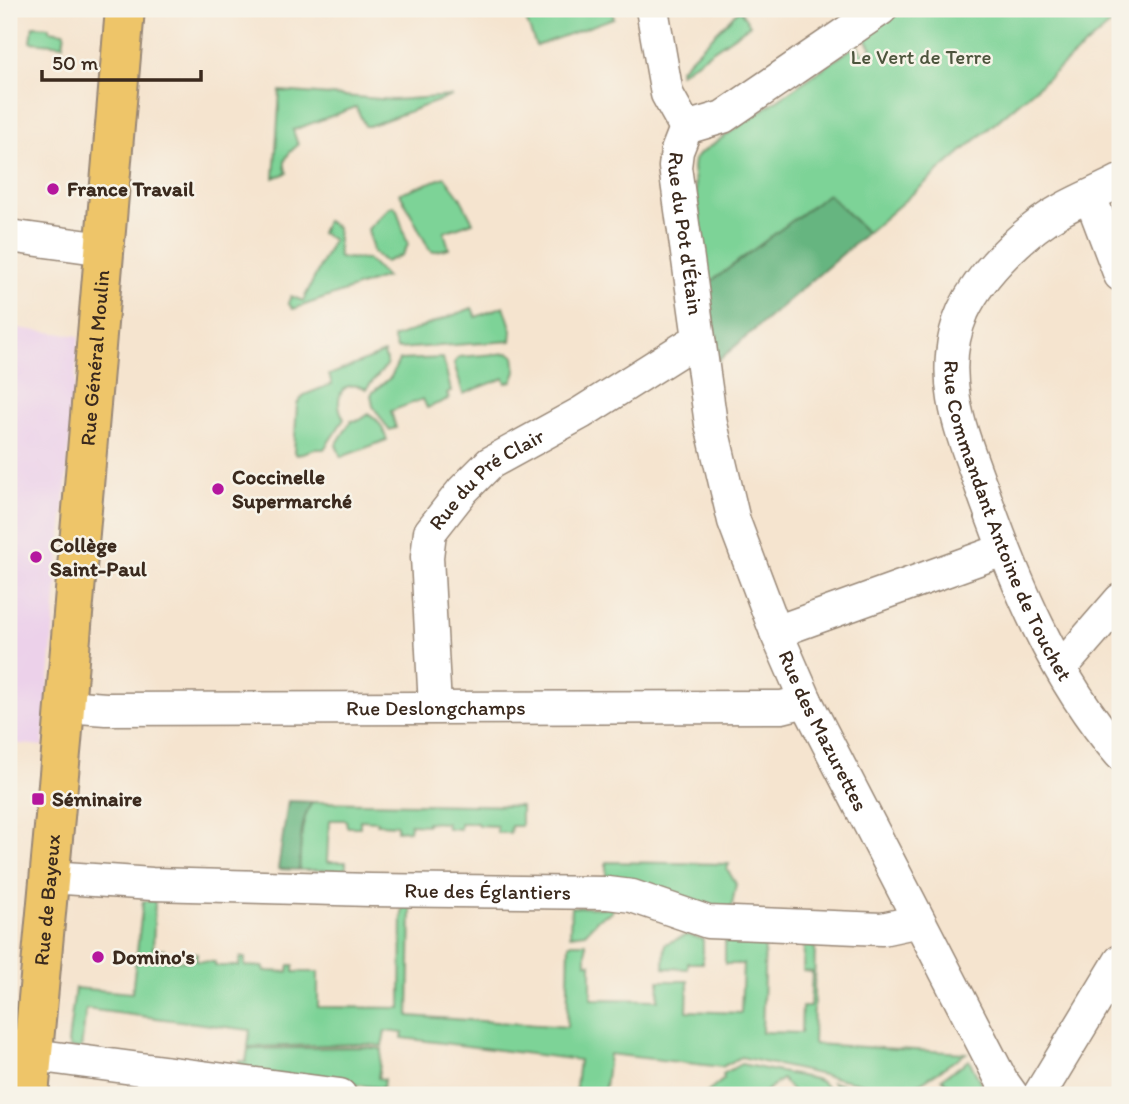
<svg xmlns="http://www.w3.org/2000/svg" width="1129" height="1104" font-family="Itim,sans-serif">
<rect width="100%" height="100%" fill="#f7f3e8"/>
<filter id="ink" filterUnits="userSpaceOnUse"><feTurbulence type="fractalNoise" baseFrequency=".0143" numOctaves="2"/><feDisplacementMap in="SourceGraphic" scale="14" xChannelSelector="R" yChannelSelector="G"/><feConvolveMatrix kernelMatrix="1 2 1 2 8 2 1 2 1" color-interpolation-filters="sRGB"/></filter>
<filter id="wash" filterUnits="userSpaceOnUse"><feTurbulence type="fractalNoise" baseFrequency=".00686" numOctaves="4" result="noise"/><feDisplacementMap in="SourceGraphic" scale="28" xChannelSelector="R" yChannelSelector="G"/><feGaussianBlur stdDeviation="1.57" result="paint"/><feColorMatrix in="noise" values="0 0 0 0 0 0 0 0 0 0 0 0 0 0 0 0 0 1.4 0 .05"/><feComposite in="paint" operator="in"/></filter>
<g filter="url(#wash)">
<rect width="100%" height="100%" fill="#f5e4cf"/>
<path fill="#ecd1ea" d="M9,327L79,336L43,746L9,743Z"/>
<g fill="#7dd397" stroke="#5c7e5a" stroke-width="2">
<path d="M522,9H571L573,13L586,9H611L614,18L536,46Z"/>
<path d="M740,9H745L741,12L750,25L680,73V69Z"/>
<path d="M899,9H1120V16L867,233L828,194L708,284L693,168L694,160L699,154L857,45L863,54L872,48L862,34Z"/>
<path d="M33,26L49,27V30L65,32L63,45L31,42Z"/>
<path d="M280,91L393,100L452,96L369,126H365L356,107L293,130L298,145C288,153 281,160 287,173L274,178Z"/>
<path d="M445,177L460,197L473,222L444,232L449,248L433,252L429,249L400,193Z"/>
<path d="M394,206L397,210L408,245L402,255L385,262L373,252L368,229L390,207Z"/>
<path d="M326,221L337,227L339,258L367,259L386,277L293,309L288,303L291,296L303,301L333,240L321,233Z"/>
<path d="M504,306L512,330L511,341L397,349L393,338L472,308L476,317Z"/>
<path d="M384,353L387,365L366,389C342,377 332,399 344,419L324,449H315L296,455L294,452L297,404L304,395L332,384L329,375Z"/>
<path d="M509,353L514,356L516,372L512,381L506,383L504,378L463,394L454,363L459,357Z"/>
<path d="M443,358L451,391L447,393L449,399L427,408L423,399L391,411L396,428L389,430L373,406L371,395L373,392L391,377L399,360Z"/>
<path d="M369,414C380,420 383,429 387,440L341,457L336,445L351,421L360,420Z"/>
<path d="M312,802L521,806V826H511L510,833H497V826L478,825L477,823H460V829L447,828L446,823L427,822V825L410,824L409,830L397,831V825L377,824V821L360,820V827H347L346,820H329L327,862H346V870H299C301,847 299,822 312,802Z"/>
<path d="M606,862L729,864L727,869L736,884L731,910L712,909L606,880Z"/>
<path d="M143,901H155L153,949H164V960L191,961V953H197L196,961L215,962V966H239L240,957L245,958V966L264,967V971L288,972L289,965H294V972H318V1007L401,1008L402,907H411L409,1016L567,1027L569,945L571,943H586V963H591V999L658,1000L659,981H688L687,1011L741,1013L743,964H725V940L765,942L762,1032L801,1033L802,1007H810L812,972L803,971L804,945H815L813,1044L966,1053L919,1084L887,1089L741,1057L722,1067L609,1054L604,1095H575L579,1060L402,1038L403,1033L385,1031L382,1046L364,1044L248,1047L250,1030L86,1009L81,1049L70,1048L68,1043L75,988L132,993Z"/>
<path d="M571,907L612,908V912L599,918L585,933L570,935Z"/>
<path d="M687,935L703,939V963H688V969L664,968L665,944Z"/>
<path d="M363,1047L382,1049L378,1078L384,1079L383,1088L238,1070L239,1061L246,1062L248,1049Z"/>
<path d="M969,1060L987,1095H952L959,1089L955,1085L951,1089L942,1078Z"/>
<path d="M741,1064L815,1079L822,1082L833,1095H795L782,1079L760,1095H704L724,1079L723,1074Z"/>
<path d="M832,1082L880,1095L918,1092L921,1095H841Z"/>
</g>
<g fill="#66b580" stroke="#50704f" stroke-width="2">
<path d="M828,194L867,233L718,361L708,284Z"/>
<path d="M288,801L312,802C299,822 301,847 299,870L278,869Z"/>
</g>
</g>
<g filter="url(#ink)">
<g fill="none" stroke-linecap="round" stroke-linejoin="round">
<g stroke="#988776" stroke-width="35">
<g id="minor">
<path d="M652,9L667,94L686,128"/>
<path id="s1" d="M686,128L677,151L675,167L711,424L734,521L776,632L806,701L1002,1081L1012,1095"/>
<path d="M686,128L723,117L881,9"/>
<path id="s2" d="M1120,181C1101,191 1081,199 1063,209C1026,229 981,273 963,311C951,338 949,370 954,399C959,429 971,458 981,486C1014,580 1054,678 1120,754"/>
<path d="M1090,196L1120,275"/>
<path d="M9,236L104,249"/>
<path d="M776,632L1003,550"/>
<path d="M1061,668L1120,600"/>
<path id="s3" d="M65,706L106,709L782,707L806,701"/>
<path id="s4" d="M435,707L427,557L430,532L463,490L490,463L581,413L687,346L699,342"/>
<path id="s5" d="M50,877L152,884L371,890L608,893L632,896L708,922L882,929L919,921"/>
<path d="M33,1055L340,1095"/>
<path d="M1039,1095L1120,961"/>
</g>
</g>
<g stroke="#988776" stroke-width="42">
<g id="major">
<path id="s6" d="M29,1095L62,742L125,9"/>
</g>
</g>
<use href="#minor" stroke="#fff" stroke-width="32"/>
<use href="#major" stroke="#eec569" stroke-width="38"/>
</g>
</g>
<g fill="#b5179e" stroke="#f7f3e8" stroke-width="2.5">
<circle cx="53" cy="189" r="7"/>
<circle cx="218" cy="489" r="7"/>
<circle cx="36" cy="557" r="7"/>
<rect x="31" y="792" width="14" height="14" rx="3.5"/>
<circle cx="98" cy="957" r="7"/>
</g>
<g text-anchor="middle" stroke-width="5" stroke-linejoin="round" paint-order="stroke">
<g font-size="21" fill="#4c543c" stroke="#f7f3e8">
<text x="921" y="64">Le Vert de Terre</text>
</g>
<g font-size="21" font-weight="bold" fill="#3b2a1e" stroke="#f7f3e8" text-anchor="start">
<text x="67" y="196">France Travail</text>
<text x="232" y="484">Coccinelle<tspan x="232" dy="24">Supermarché</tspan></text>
<text x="50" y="552">Collège<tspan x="50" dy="24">Saint-Paul</tspan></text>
<text x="52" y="806">Séminaire</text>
<text x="112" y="964">Domino's</text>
</g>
<g font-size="21" fill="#3b2a1e" stroke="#f7f3e8">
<text dy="7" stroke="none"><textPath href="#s1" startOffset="108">Rue du Pot d'Étain</textPath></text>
<text dy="7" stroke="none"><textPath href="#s6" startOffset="740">Rue Général Moulin</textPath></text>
<text dy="7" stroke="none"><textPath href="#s4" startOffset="254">Rue du Pré Clair</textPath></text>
<text dy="7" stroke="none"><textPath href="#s2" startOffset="430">Rue Commandant Antoine de Touchet</textPath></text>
<text dy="7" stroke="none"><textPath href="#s3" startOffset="371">Rue Deslongchamps</textPath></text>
<text dy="7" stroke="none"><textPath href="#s1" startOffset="628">Rue des Mazurettes</textPath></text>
<text dy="7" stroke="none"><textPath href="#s5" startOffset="438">Rue des Églantiers</textPath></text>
<text dy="7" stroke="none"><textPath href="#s6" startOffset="196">Rue de Bayeux</textPath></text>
</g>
</g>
<rect width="1129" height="1104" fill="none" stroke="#f7f3e8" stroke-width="35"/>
<path d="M42 70v10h159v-10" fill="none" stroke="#3b2a1e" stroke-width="3.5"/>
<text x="52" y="70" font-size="21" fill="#3b2a1e" stroke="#f7f3e8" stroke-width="5" paint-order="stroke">50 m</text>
</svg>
